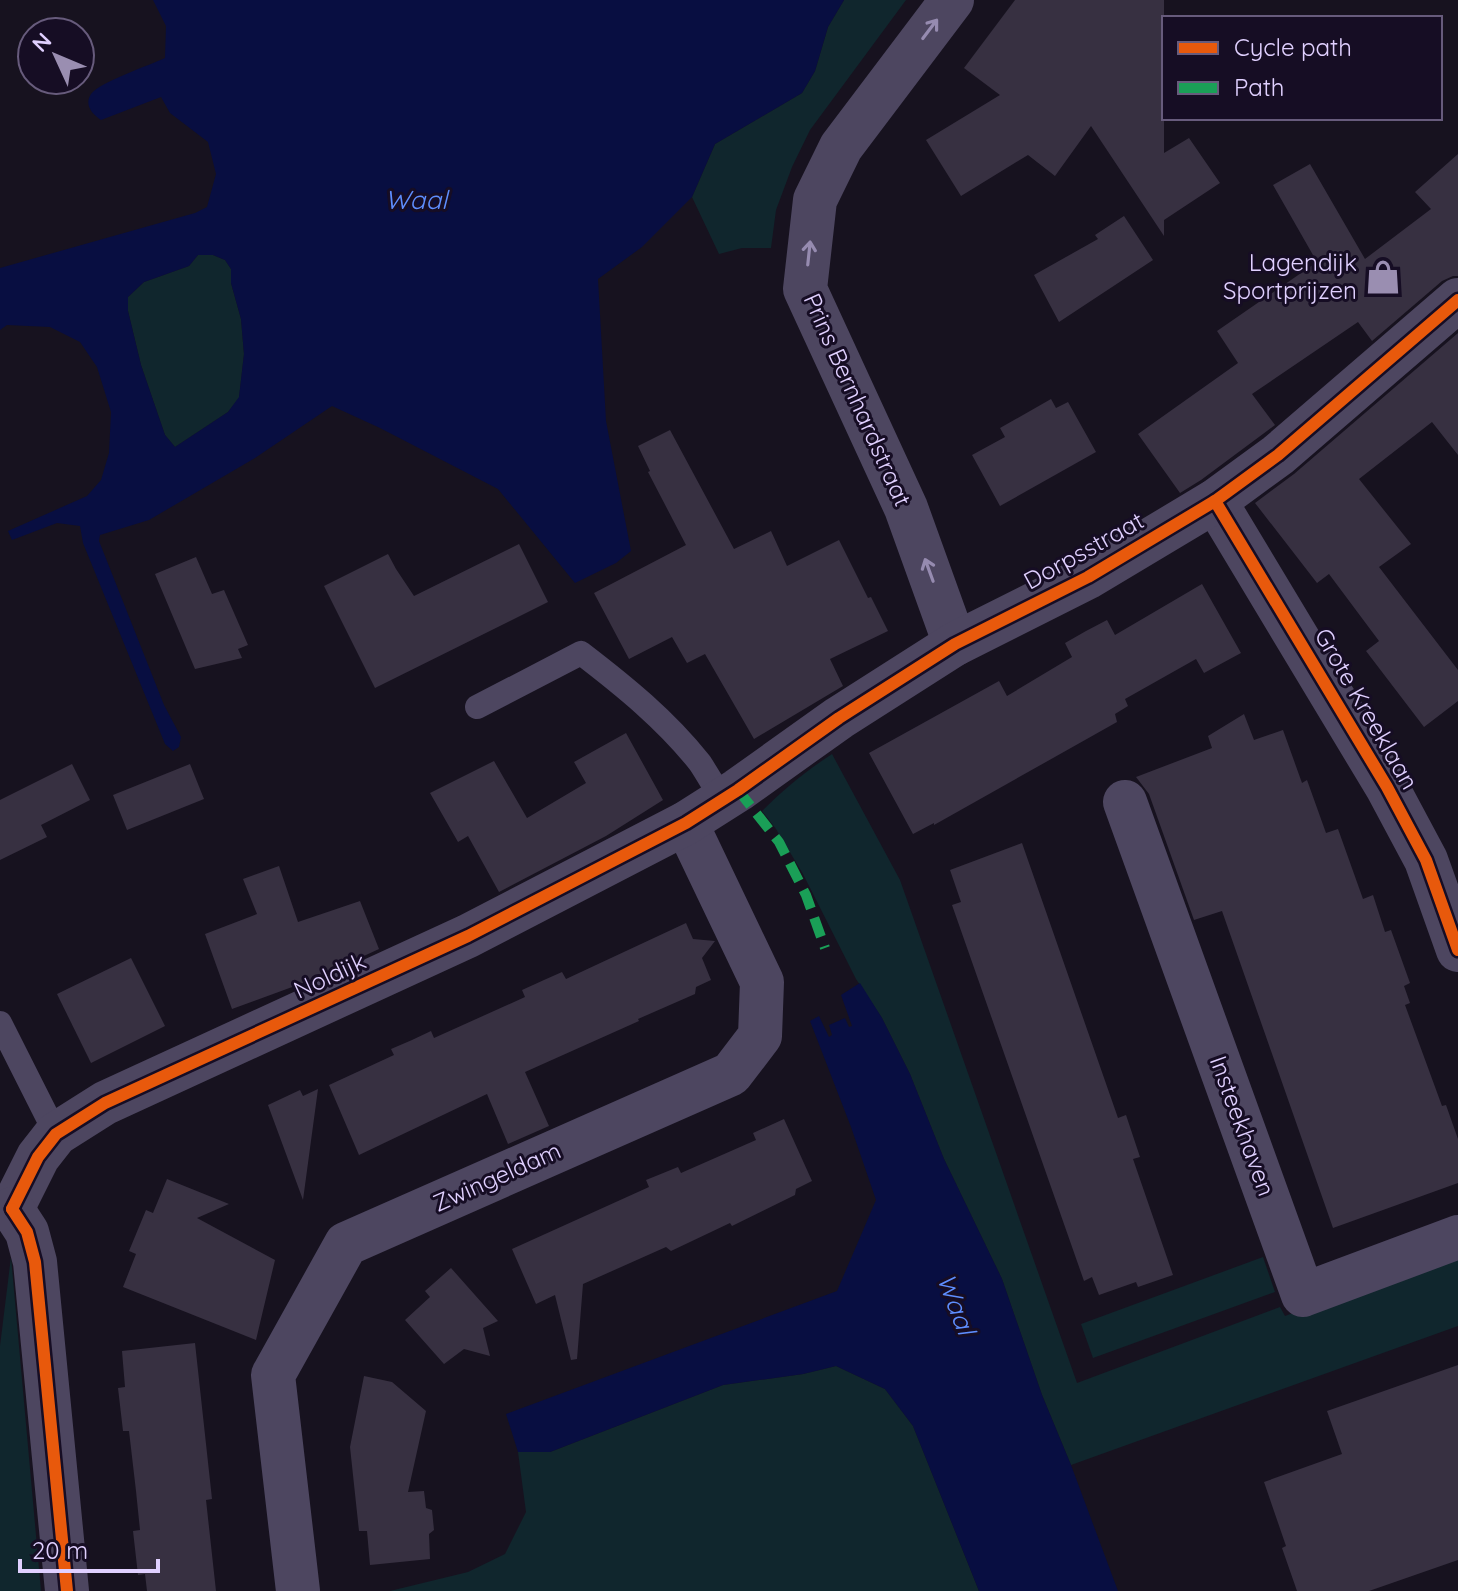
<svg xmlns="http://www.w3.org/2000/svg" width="1458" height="1591" font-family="Quicksand,sans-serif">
<rect width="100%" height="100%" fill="#17121f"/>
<g fill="#10262d">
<path d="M844,0H906L810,130L792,167L776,210L771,248H742L719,254L692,197L715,144L802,93L815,71L828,27Z"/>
<path d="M198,255H213L225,260L231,269V283L241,319L244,354L239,398L228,412L175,447L165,435L141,365L128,311V297L144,282L189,266Z"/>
<path d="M832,754L900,880L1077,1383L1280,1307L1285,1316L1458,1253V1326L1071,1465L1042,1395L1002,1279L944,1159L910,1074L882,1018L856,979L803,874L776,829L762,811C784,789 806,771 832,754Z"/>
<path d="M11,1257L41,1591H0V1346Z"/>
<path d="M1263,1257L1275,1292L1093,1358L1081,1324Z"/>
<path d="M836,1366L885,1389L913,1426L979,1591H390L468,1572L505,1554L526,1512L518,1452H550L723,1385L803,1374Z"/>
</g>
<g fill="#080e41" fill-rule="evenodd">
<path d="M153,0H844L828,27L815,71L802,93L715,144L692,197L642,247L598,279L606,421L631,551L616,563L575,583L498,489L380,428L332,406L255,458L149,520L100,535L99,541L164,705L181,737L179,747L173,751L165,744L83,543L80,526L57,523L12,540L8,531L87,496L101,480L109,453L111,412L97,367L80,342L50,327L7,325L0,330V268L195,213L207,207L216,174L208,142L170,113L161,97L101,120C92,114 84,105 91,94C100,82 150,65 165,58L166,26ZM198,255H213L225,260L231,269V283L241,319L244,354L239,397L228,412L175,447L165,435L141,365L128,311V297L144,282L189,266Z"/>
<path d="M860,983L882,1018L910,1074L944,1159L1002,1279L1042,1395L1071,1465L1118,1591H979L913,1426L885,1389L836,1366L803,1374L723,1385L550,1452H518L506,1414L837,1291L876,1200L851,1127L810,1021L819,1016L829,1037L832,1035L829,1025L845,1018L849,1027L852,1026L841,995Z"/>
</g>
<g fill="#373041">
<path d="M1015,0H1164V153L1189,138L1220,183L1164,220V236L1091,126L1055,176L1028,155L961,196L926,140L1000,95L964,68Z"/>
<path d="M1458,154V276H1453L1442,281L1372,341L1358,322L1252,394L1275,425L1201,480L1180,493L1138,434L1238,363L1217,331L1317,262L1273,185L1310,164L1365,259L1431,209L1415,192Z"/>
<path d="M1124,216L1153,260L1059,322L1034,275L1098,239L1095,235Z"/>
<path d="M1458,333V455L1432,422L1359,479L1411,544L1379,567L1458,670V701L1424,727L1366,651L1379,641L1329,574L1317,583L1255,503L1294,474Z"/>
<path d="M1051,399L1056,408L1068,402L1096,452L1000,506L972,455L1005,437L1000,428Z"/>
<path d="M670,430L734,549L771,531L787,566L839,540L868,598L871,597L888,631L830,659L843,686L754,739L705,654L687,663L672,637L629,659L594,593L686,545L648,472L650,471L638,446Z"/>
<path d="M519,544L548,602L375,688L324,586L388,554L396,569L414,596Z"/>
<path d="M196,557L212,594L224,590L248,645L238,649L242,658L195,669L155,574Z"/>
<path d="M1202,584L1241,653L1204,673L1196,659L1125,699L1128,706L1115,714L1117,722L934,825V823L913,834L869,753L999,681L1007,696L1072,657L1065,643L1086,631L1107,620L1115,635Z"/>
<path d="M1244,714L1254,740L1283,730L1302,783L1307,780L1326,833L1338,829L1363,899L1373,895L1385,932L1391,930L1410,983L1404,986L1410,1003L1405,1005L1442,1106L1446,1105L1458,1139V1183L1333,1228L1222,911L1194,920L1149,794L1136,777L1212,748L1208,736Z"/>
<path d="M626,733L663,800L606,836L499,892L468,836L458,842L430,793L494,761L527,818L586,783L574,762Z"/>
<path d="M72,764L90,800L41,825L47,837L0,860V800Z"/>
<path d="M190,764L204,799L127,830L113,795Z"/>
<path d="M1022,843L1118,1118L1126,1115L1140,1157L1133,1159L1173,1275L1138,1287L1136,1282L1099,1295L1092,1277L1084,1281L952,905L961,902L950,870Z"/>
<path d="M279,866L298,922L360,901L379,949L314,979L232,1009L205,934L257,914L243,879Z"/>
<path d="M686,923L693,939L715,941L702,958L711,980L696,987L695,994L638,1019L639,1021L525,1072L549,1126L508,1144L487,1094L359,1155L329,1085L394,1055L391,1049L412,1040L431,1031L434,1038L525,997L522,990L544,980L562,972L566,979Z"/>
<path d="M131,958L165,1026L91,1063L57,994Z"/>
<path d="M318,1089L303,1200L268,1105L300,1090L303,1096Z"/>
<path d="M784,1119L812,1181L796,1189L795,1195L732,1226L730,1223L671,1251L666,1247L583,1284L577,1359L571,1360L555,1295L536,1304L512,1249L649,1187L646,1180L678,1167L681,1173L756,1140L753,1133Z"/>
<path d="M167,1179L229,1204L197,1218L275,1260L256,1340L123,1287L136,1254L129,1251L146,1210L153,1213Z"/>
<path d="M451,1268L498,1321L483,1328L490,1356L464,1349L444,1364L405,1320L430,1297L425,1291Z"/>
<path d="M195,1343L212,1499L206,1500L216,1591H147L145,1574L138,1575L133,1531L140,1530L136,1491L129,1431H123L118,1388L125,1387L122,1351Z"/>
<path d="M1458,1365V1560L1369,1591H1297L1282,1548L1286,1546L1264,1482L1342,1454L1327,1411Z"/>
<path d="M364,1376L392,1382L426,1411L408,1492L424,1491L426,1508L432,1510L434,1530L429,1534L430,1559L370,1565L367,1531H359L350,1447Z"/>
</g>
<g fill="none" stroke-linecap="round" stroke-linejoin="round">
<g stroke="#4d4660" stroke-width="24">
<path d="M477,707L581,653C624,686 666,720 700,763C708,775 715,788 723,800"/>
<path d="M0,1023L56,1134"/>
</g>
<g stroke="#4d4660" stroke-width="44">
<path d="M952,0L841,147L815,200L805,289L906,508L955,644"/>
<path d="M1215,501L1387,787L1426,860L1458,950"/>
<path d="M1125,802L1303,1295L1458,1237"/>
<path d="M298,1591L273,1375L346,1244L731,1074L760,1036L762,982L686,823"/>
</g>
<g stroke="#4d4660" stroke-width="44">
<path d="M12,1209L38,1157L56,1134L105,1103L468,936L686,823L738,790L839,718L955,644L1088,577L1215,501L1278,455L1458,300"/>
<path d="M12,1209L27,1232L35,1262L67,1591"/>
</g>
<path stroke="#1a9f57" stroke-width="10" stroke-dasharray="20 10" stroke-linecap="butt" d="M738,790L779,842L806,895L825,948"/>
<g stroke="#160d24" stroke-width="17">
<g id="cycleway">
<path d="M1215,501L1387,787L1426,860L1458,950"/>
<path d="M12,1209L38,1157L56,1134L105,1103L468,936L686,823L738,790L839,718L955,644L1088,577L1215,501L1278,455L1458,300"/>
<path d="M12,1209L27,1232L35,1262L67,1591"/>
</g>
</g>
<use href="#cycleway" stroke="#e8590c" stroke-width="12"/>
</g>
<defs><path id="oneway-shaft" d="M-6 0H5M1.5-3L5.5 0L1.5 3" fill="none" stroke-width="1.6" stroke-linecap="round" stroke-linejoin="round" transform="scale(2)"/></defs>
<g stroke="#968bb0">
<use href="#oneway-shaft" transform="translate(930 29) rotate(-53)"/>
<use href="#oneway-shaft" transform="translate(809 253) rotate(-84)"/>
<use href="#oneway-shaft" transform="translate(929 570) rotate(-110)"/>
</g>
<defs>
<g id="shop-bare" transform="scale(2.76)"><path d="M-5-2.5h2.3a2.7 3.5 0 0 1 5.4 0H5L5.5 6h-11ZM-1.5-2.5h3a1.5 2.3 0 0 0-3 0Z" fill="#9a8eb1" stroke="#160d24" stroke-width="2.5" paint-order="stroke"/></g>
</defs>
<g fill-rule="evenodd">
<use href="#shop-bare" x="1383" y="277"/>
</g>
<g text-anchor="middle" stroke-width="6" stroke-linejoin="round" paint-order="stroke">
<g font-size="24" fill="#e0d0ff" stroke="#160d24" text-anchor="end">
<text x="1357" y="271">Lagendijk<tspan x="1357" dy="28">Sportprijzen</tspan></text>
</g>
<g font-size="24" fill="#e0d0ff" stroke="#160d24">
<text transform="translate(857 400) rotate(66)" y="8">Prins Bernhardstraat</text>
<text transform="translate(1084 551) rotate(-29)" y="8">Dorpsstraat</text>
<text transform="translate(1366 709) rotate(60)" y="8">Grote Kreeklaan</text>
<text transform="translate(330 976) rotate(-25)" y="8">Noldijk</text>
<text transform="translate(1242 1126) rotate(70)" y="8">Insteekhaven</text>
<text transform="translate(497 1177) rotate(-24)" y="8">Zwingeldam</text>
</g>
<g font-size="26" font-style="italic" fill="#5e8eff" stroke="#160d24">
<text x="416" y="209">Waal</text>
<text transform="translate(956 1304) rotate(69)" y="9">Waal</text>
</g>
</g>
<rect x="1162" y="16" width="280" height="104" fill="#160d24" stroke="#675b7c" stroke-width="2"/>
<rect x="1178" y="42" width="40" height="12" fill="#e8590c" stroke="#675b7c" stroke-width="2"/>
<text x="1234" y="56" font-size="24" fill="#e0d0ff">Cycle path</text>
<rect x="1178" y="82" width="40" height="12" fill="#1a9f57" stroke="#675b7c" stroke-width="2"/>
<text x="1234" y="96" font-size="24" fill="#e0d0ff">Path</text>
<g transform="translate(56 56) rotate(314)"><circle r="38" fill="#160d24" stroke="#675b7c" stroke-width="2"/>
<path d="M0-6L14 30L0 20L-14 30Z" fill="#9a8eb1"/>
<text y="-12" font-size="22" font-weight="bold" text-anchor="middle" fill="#e0d0ff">N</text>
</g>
<path d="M20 1559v12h138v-12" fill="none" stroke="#e0d0ff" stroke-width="4"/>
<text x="32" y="1559" font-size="24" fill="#e0d0ff" stroke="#160d24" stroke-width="6" paint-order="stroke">20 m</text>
</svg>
